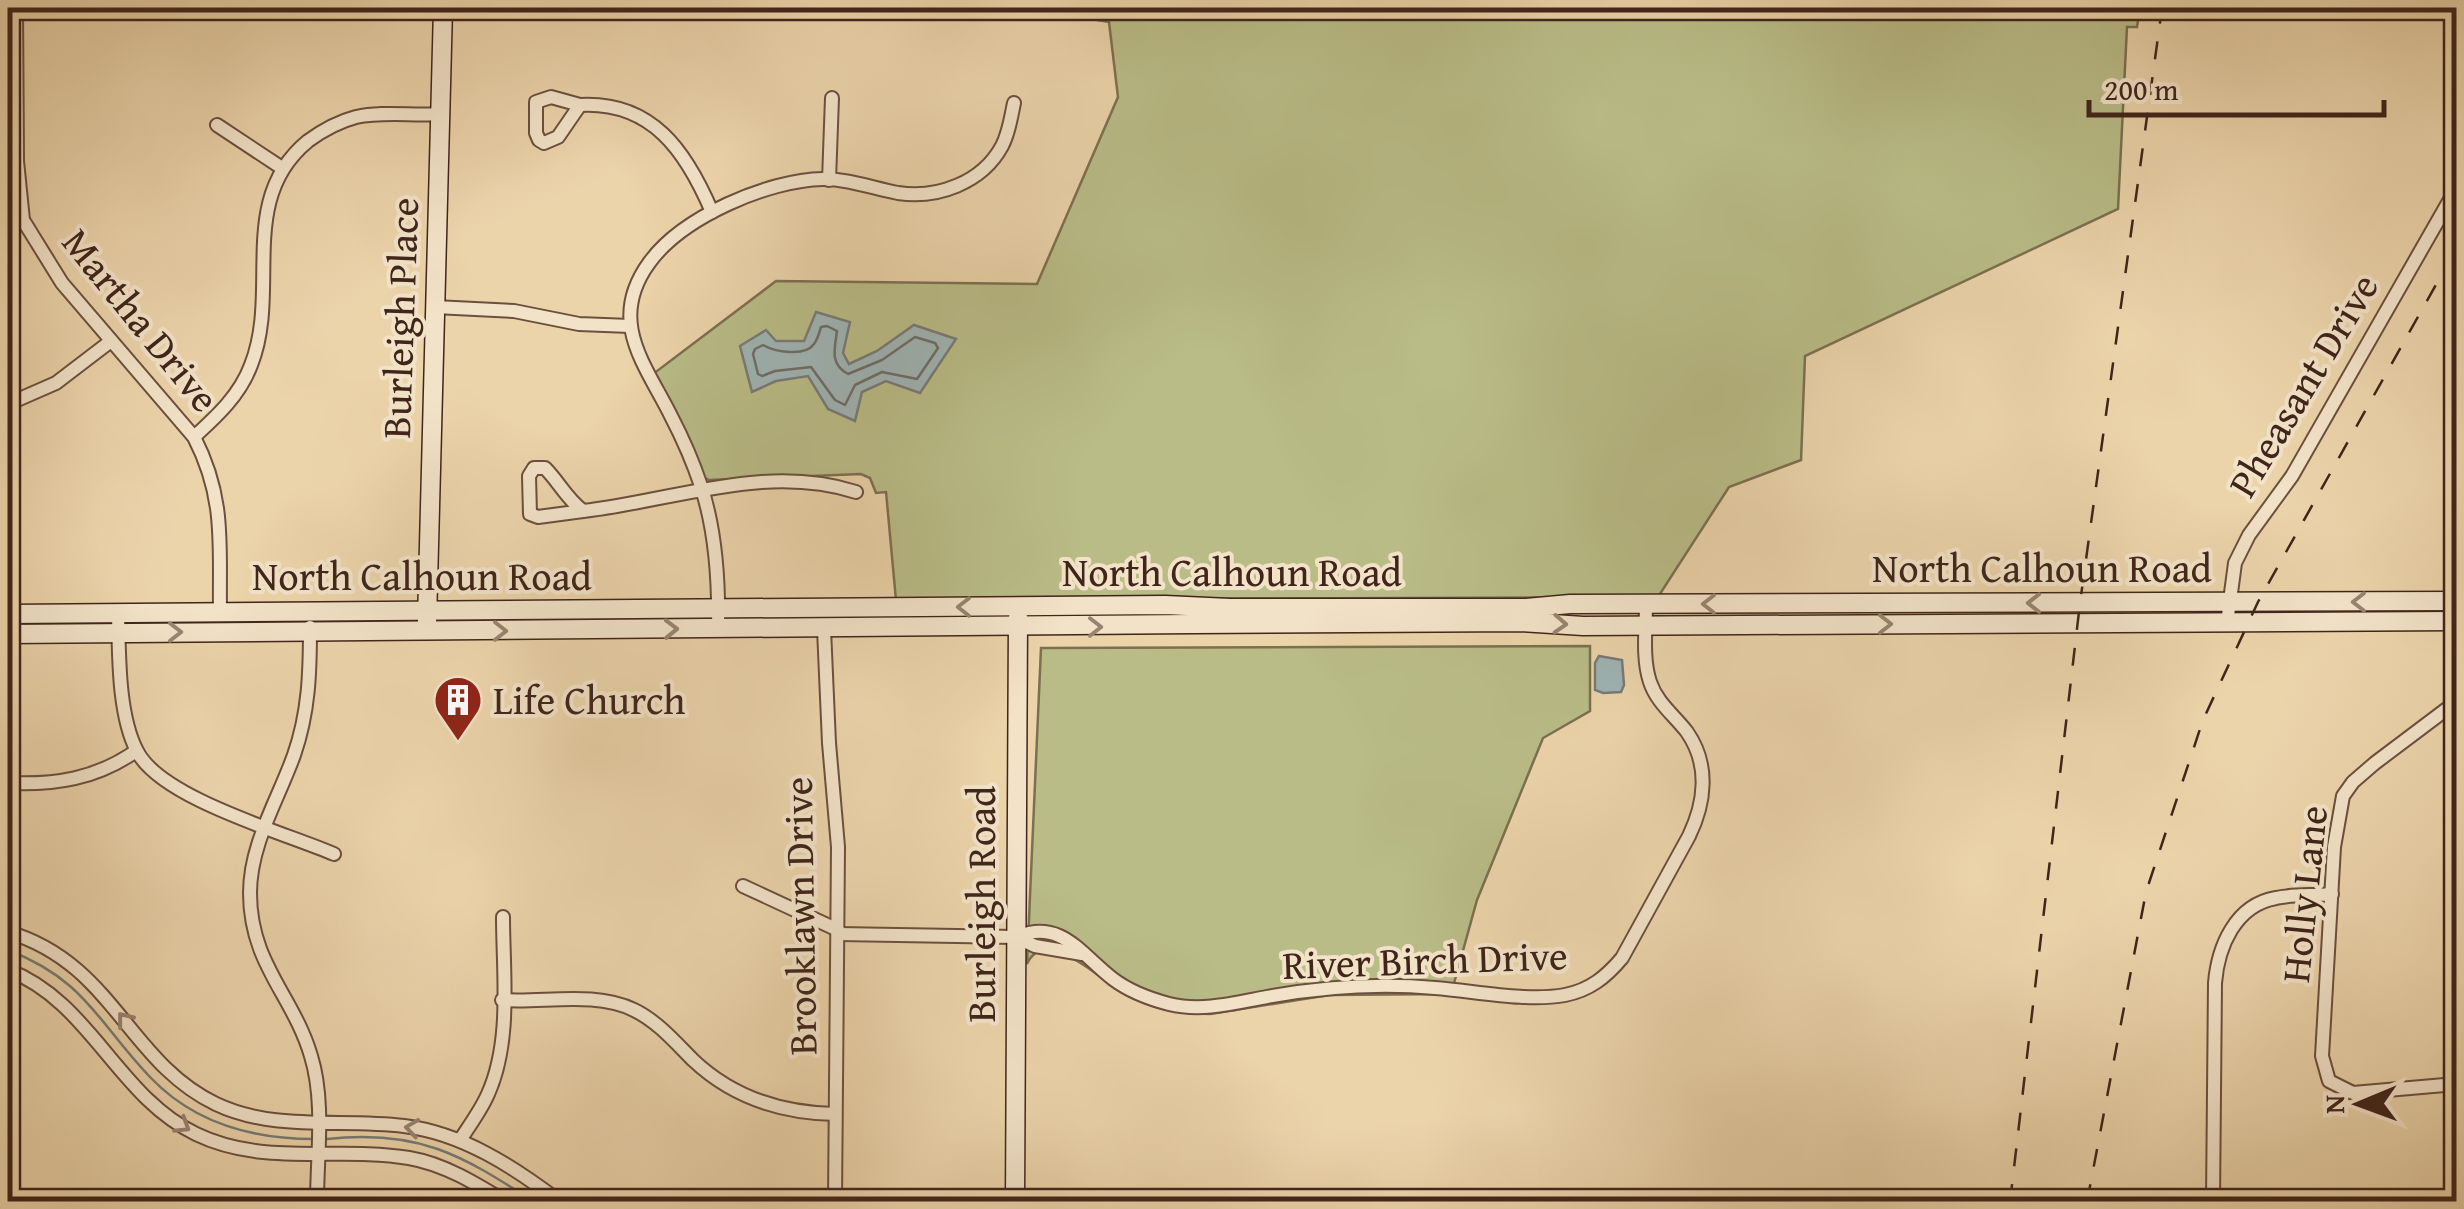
<svg xmlns="http://www.w3.org/2000/svg" width="2464" height="1209" font-family="'Gentium Book Plus',serif">
<rect width="100%" height="100%" fill="#ebd3aa"/>
<filter id="stains"><feTurbulence type="fractalNoise" baseFrequency=".002" numOctaves="4"/><feColorMatrix values="0 0 0 0 .2 0 0 0 0 .09 0 0 0 0 .02 0 0 0 .5 -.17"/></filter>
<radialGradient id="worn" r=".72"><stop offset=".6" stop-color="#630" stop-opacity="0"/><stop offset="1" stop-color="#630" stop-opacity=".3"/></radialGradient>
<g fill="#b9bc87" stroke="#7c7050" stroke-width="2.5">
<path d="M1062,8H2140L2137,27H2127L2118,209L1805,356L1801,460L1729,487L1658,597L896,600L886,492L876,493L870,478L861,474L709,480L705,478L653,374L776,281L1037,284L1118,97L1109,22L1062,14Z"/>
<path d="M1590,646V711L1543,738L1477,900L1451,994L1329,995L1210,1014C1181,1014 1152,1009 1126,995C1106,984 1045,923 1027,964L1041,648Z"/>
</g>
<g fill="#9eb4b5" stroke="#787b77" stroke-width="2.5">
<path d="M816,312L850,322L843,353L849,364L877,351L914,325L956,339L920,393L886,381L862,392L855,421L828,409L808,376L776,381L752,392L740,346L766,330L776,341H804Z"/>
<path d="M1599,656L1622,660L1624,685L1621,692L1603,693L1595,690V663Z"/>
</g>
<g fill="none" stroke-linecap="round" stroke-linejoin="round">
<path stroke="#6f6c68" stroke-width="2.5" d="M827,326L837,331C835,348 829,364 848,374L882,360L915,337L935,343L938,348L917,379L882,372L855,385L845,405L835,400L811,367L775,371L762,376L758,374L753,354L755,349L763,345C775,352 805,357 814,344C818,339 819,333 821,327Z"/>
<g stroke="#787b77" stroke-width="2.5">
<path d="M8,950C86,980 98,1023 151,1078C194,1123 252,1139 314,1139"/>
<path d="M327,1139C417,1129 461,1154 534,1202"/>
</g>
<g stroke="#6b503e" stroke-width="16">
<g id="street">
<path d="M16,8L17,161L23,220L62,283L194,437C226,499 219,545 220,612"/>
<path d="M551,97L580,105L558,137L544,143L539,140L536,133V102Z"/>
<path d="M580,105C652,101 686,151 712,212"/>
<path d="M217,125L282,168"/>
<path d="M829,180L832,98"/>
<path d="M8,220L22,214"/>
<path d="M435,307L514,311L579,324L630,326"/>
<path d="M8,404L56,383L111,341"/>
<path d="M194,437C217,416 240,395 251,365C281,290 236,200 308,141C323,130 337,122 356,117C383,111 413,116 440,114"/>
<path d="M534,468H545C559,482 566,498 583,511L538,517L530,514L529,476Z"/>
<path d="M583,511C673,501 765,463 856,492"/>
<path d="M118,613C119,654 118,715 137,751C160,798 285,833 334,854"/>
<path d="M2227,623L2235,563L2249,535L2292,476L2456,189"/>
<path d="M310,627C310,672 309,712 294,755C278,800 250,844 250,893C250,964 293,995 311,1056C325,1101 317,1156 317,1202"/>
<path d="M718,629C719,581 716,531 701,486C693,462 683,439 671,416C645,364 607,321 649,263C682,217 768,180 823,179C849,179 872,188 898,193C937,199 982,183 1002,146C1009,133 1011,117 1014,103"/>
<path d="M824,629L829,743L838,847L835,1202"/>
<path d="M2456,702L2375,763L2353,782L2343,796L2334,847L2322,1056L2329,1081L2353,1093L2456,1084"/>
<path d="M8,783C55,785 96,779 136,751"/>
<path d="M743,886L838,930"/>
<path d="M8,932C113,963 128,1062 216,1104C275,1132 341,1118 404,1126C462,1133 514,1167 560,1202"/>
<path d="M838,934L1016,937C1062,918 1081,955 1113,979C1129,991 1150,999 1169,1004C1202,1012 1235,1003 1267,997C1322,987 1380,983 1435,988C1475,991 1527,1002 1565,995C1590,990 1606,977 1622,958L1689,836C1705,803 1710,765 1687,732C1674,715 1657,703 1650,682C1642,658 1646,629 1646,604"/>
<path d="M1016,937L1035,946L1082,954"/>
<path d="M8,970C90,1001 118,1097 196,1134C264,1167 338,1146 409,1158C444,1164 475,1183 506,1202"/>
<path d="M502,1000C544,1003 595,991 634,1010C657,1021 675,1042 693,1060C732,1097 782,1113 835,1114"/>
<path d="M460,1140C470,1125 481,1110 488,1094C512,1041 503,972 503,917"/>
<path d="M2213,1202L2215,983C2218,947 2235,905 2276,898C2293,894 2313,896 2332,894"/>
</g>
</g>
<g stroke="#40251a" stroke-width="21">
<g id="secondary">
<path d="M8,614L1165,605L1230,608H1526L1570,604L2456,601"/>
<path d="M427,622L443,8"/>
<path d="M8,634L1193,624L1522,622L1583,626L2456,621"/>
<path d="M1015,1202L1018,617"/>
</g>
</g>
<use href="#street" stroke="#f2e2c8" stroke-width="12"/>
<use href="#secondary" stroke="#f2e2c8" stroke-width="18"/>
<g stroke="#40251a" stroke-width="2.5" stroke-dasharray="18 18" stroke-linecap="butt">
<path d="M2010,1202L2080,603L2162,8"/>
<path d="M2087,1202L2146,892L2203,720L2258,602L2456,249"/>
</g>
</g>
<defs><path id="oneway-chevron" d="M-2-3.5L2.5 0L-2 3.5" fill="none" stroke-width="1.6" stroke-linecap="round" stroke-linejoin="round" transform="scale(2.5)"/></defs>
<g stroke="#998471">
<use href="#oneway-chevron" transform="translate(2359 602) rotate(180)"/>
<use href="#oneway-chevron" transform="translate(2034 603) rotate(180)"/>
<use href="#oneway-chevron" transform="translate(1709 604) rotate(180)"/>
<use href="#oneway-chevron" transform="translate(964 607) rotate(180)"/>
<use href="#oneway-chevron" transform="translate(1560 624) rotate(3)"/>
<use href="#oneway-chevron" transform="translate(1885 624)"/>
<use href="#oneway-chevron" transform="translate(1095 627)"/>
<use href="#oneway-chevron" transform="translate(671 629) rotate(-1)"/>
<use href="#oneway-chevron" transform="translate(500 631)"/>
<use href="#oneway-chevron" transform="translate(175 632)"/>
<use href="#oneway-chevron" transform="translate(124 1019) rotate(-128)"/>
<use href="#oneway-chevron" transform="translate(183 1126) rotate(32)"/>
<use href="#oneway-chevron" transform="translate(412 1128) rotate(-172)"/>
</g>
<defs>
<g id="building-pin" transform="scale(2.5)"><path d="M0 17L-7.5 6A9.5 9.5 0 1 1 7.5 6Z" fill="#8f2418" stroke="#f2e2c8"/><path d="M-4-6H4V6H1V3H-1V6H-4ZM-2.5-4.3h1.7v1.8h-1.7ZM.8-4.3h1.7v1.8H.8ZM-2.5-1h1.7V.8h-1.7ZM.8-1h1.7V.8H.8Z" fill="#fff"/></g>
</defs>
<g fill-rule="evenodd">
<use href="#building-pin" x="458" y="700"/>
</g>
<g text-anchor="middle" stroke-width="8" stroke-linejoin="round" paint-order="stroke">
<g font-size="40" fill="#40251a" stroke="#f2e2c8">
<text transform="translate(400 318) rotate(-88)" y="14">Burleigh Place</text>
<text transform="translate(141 320) rotate(51)" y="14">Martha Drive</text>
<text transform="translate(2303 385) rotate(-59)" y="14">Pheasant Drive</text>
<text x="2042" y="582">North Calhoun Road</text>
<text x="1232" y="586">North Calhoun Road</text>
<text x="422" y="590">North Calhoun Road</text>
<text transform="translate(2304 894) rotate(-84)" y="14">Holly Lane</text>
<text transform="translate(981 904) rotate(-90)" y="14">Burleigh Road</text>
<text transform="translate(800 916) rotate(-91)" y="14">Brooklawn Drive</text>
<text transform="translate(1425 960) rotate(-2)" y="14">River Birch Drive</text>
</g>
<g font-size="40" fill="#40251a" stroke="#f2e2c8" text-anchor="start">
<text x="493" y="714">Life Church</text>
</g>
</g>
<rect width="2464" height="1209" fill="none" stroke="#ebd3aa" stroke-width="40"/>
<rect x="10" y="10" width="2444" height="1189" fill="none" stroke="#40251a" stroke-width="5"/>
<rect x="20" y="20" width="2424" height="1169" fill="none" stroke="#40251a" stroke-width="2.5"/>
<g transform="translate(2359 1104) rotate(269)" stroke="#f2e2c8" stroke-width="8" paint-order="stroke">
<path d="M0-8L18 38L0 25L-18 38Z" fill="#40251a"/>
<text y="-15" font-size="28" font-weight="bold" text-anchor="middle" fill="#40251a">N</text>
</g>
<path d="M2089 100v15h295v-15" fill="none" stroke="#40251a" stroke-width="5"/>
<text x="2104" y="100" font-size="30" fill="#40251a" stroke="#f2e2c8" stroke-width="8" paint-order="stroke">200 m</text>
<rect width="100%" height="100%" filter="url(#stains)"/>
<rect width="100%" height="100%" fill="url(#worn)"/>
</svg>
